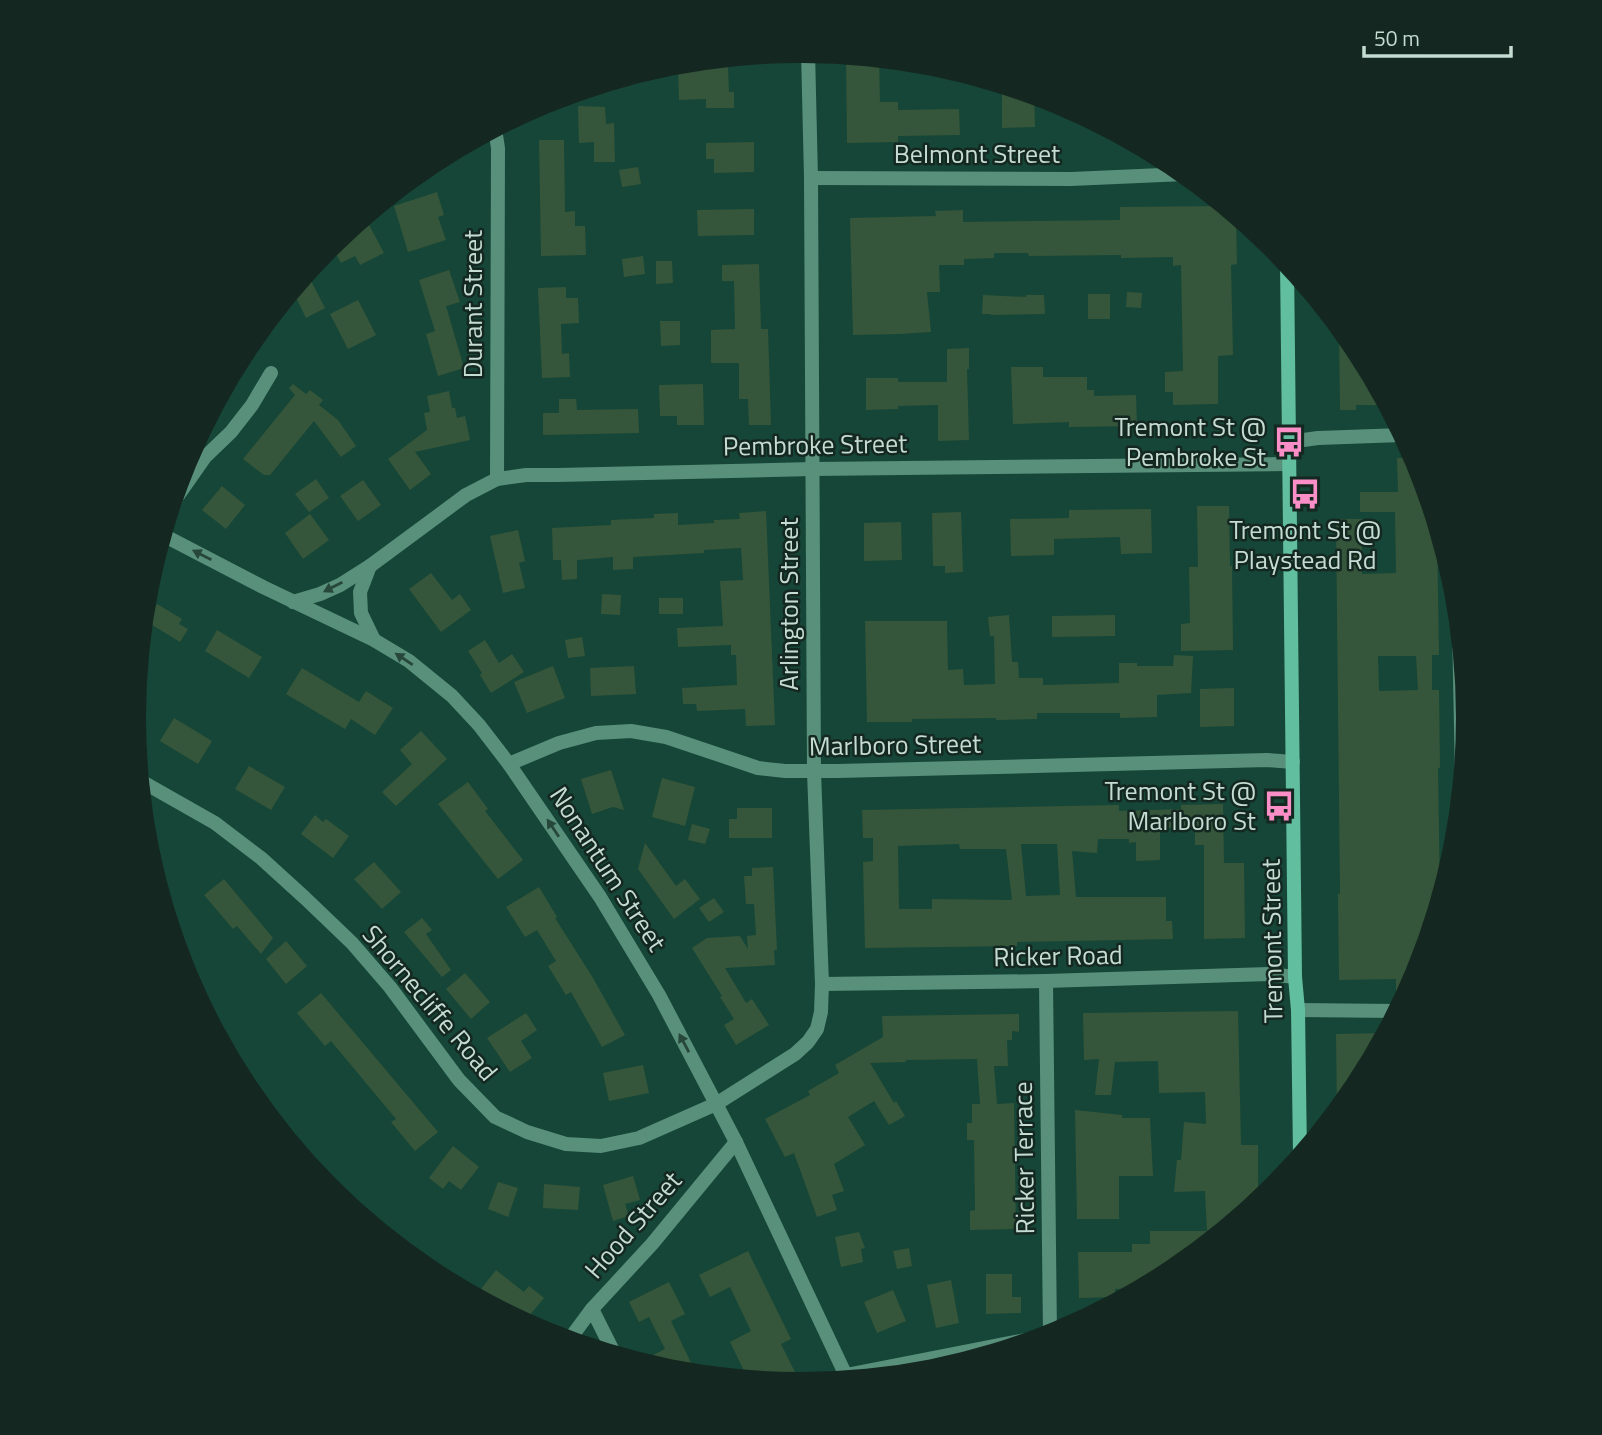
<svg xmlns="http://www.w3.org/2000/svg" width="1602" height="1435" font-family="'Titillium Web',sans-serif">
<rect width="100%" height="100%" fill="#164637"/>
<g fill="#35563a" fill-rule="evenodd">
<path d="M846,55L879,58L880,102H898V110L959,109L960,135L898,136V142L847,143Z"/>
<path d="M728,66L729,92H734V108H706V99L679,100L678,67Z"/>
<path d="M1026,92L1034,95L1035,127L1002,128V93Z"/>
<path d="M578,106L605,107L606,124L614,123L615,162H594V142L579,143Z"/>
<path d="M539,140H564L565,212L575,211V226H585L586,255L541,256Z"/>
<path d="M754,142V172L714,173V159H706V143Z"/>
<path d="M638,167L641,184L622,187L619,170Z"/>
<path d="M437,192L444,215L438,217L446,240L408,252L394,206Z"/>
<path d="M1223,206L1236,216L1237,264L1231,265L1233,355L1218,356V404L1173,405V392H1165V372L1183,371L1181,265L1173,266V257L1121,258V255L1029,256L1028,253H994V258L964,259V265H939L940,292H927L931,332L900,334L853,335L850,218L936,216L935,211L963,210V222L1120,220V207Z"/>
<path d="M754,209V235L698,236L697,210Z"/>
<path d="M365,217L384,253L360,265L355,256L341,263L331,245Z"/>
<path d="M643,256L645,274L624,277L622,259Z"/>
<path d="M656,261H672L673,283L656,284Z"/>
<path d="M759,264L761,329H768L771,425H749L748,399H739V363H711V330L735,329L734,281H722V265Z"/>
<path d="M449,270L460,302L446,306L464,368L438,376L426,334L435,331L419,280Z"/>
<path d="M307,273L325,308L306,318L293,291Z"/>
<path d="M566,287V298H578L579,323L561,324L562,354L569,353L570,377L542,378L538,288Z"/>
<path d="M1127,292L1142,293L1141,308L1126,307Z"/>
<rect x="1088" y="294" width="22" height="25"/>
<path d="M983,295L1026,297V295H1044L1045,314L991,315V314H982Z"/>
<path d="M358,300L376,335L348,349L330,314Z"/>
<path d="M660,321H680V345L661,346Z"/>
<path d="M1339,328L1356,347L1386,405H1356V410H1340Z"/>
<path d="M969,348V369H967L969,440L938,441V405L898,406V409L866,410V378H898V382H947V349Z"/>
<path d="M1011,367H1043V377H1087V390H1094V396L1136,395L1137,426L1069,427V422L1013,424Z"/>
<path d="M293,384L306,394L310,390L323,400L319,405L338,420L356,446L341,457L314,421L270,475H264L243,459L295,395L289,388Z"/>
<path d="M703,384L704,425H677V416H660L659,385Z"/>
<path d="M449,391L452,408H455L457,418L465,416L470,440L415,452L431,474L410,490L388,459L427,430L424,413L430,412L427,396Z"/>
<path d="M559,399H576L577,410L638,409L639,433L543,435V413H559Z"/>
<path d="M1397,458H1415L1437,530L1439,655H1432V690H1439L1440,768H1438L1440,897L1417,973L1401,1003L1396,1001V979L1339,980L1338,894H1340L1336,519H1362V574L1396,573L1395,512H1360V492H1398ZM1378,656H1416L1418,690L1379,691Z"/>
<path d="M316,479L329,498L309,512L295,494Z"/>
<path d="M363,480L381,505L358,521L340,496Z"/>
<path d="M222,486L245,505L226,529L202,510Z"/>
<path d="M1197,506H1229L1230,566H1232L1233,650L1181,651V624L1190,623L1189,567H1198Z"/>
<path d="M1151,509L1152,553L1121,554L1120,537L1054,539V555L1011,556L1010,519L1069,518V510Z"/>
<path d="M766,511L775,725L746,726L745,709L697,711L696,704H683L682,688L737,685L736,655H731V645L678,647L677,628L723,626L720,581L743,580L741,548L704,550V553L633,557V569L613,570V557L577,560V579L562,580L561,560H553L552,528L611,525V520L654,518V514L678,513V525L714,523V520L740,519L739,513Z"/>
<path d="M961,512L963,572L945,573V566H933L932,513Z"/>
<path d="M310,514L329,540L303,559L285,533Z"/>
<path d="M901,522L902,560L864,561V523Z"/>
<path d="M518,530L525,561L519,563L525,588L503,593L490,536Z"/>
<path d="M431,573L452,600L460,594L471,610L441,632L409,589Z"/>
<path d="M602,594L621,595L620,615L601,614Z"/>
<rect x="659" y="598" width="24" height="16"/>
<path d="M146,603L154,609L157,604L182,619L179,624L188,629L180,642L144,620Z"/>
<path d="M1009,615L1012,662H1018L1019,678H1043V685L1119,683V663H1137V666H1173L1174,655L1193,656L1191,693L1157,695V717L1120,718V713H1037V719L996,720V718L912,719V722H867L865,621H947L948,670L963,669L964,685L995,684L994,636H990L988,617Z"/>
<path d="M1115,615V636L1052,637V616Z"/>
<path d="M217,630L262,657L249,678L205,651Z"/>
<path d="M582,637L585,656L568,658L565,640Z"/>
<path d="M485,640L499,663L512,654L524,672L491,693L480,675L482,673L468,651Z"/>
<path d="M553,666L565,698L527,713L514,682Z"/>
<path d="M634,666L636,694L591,696L590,668Z"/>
<path d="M302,668L359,702L366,691L393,708L375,735L351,719L345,729L286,694Z"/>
<path d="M1234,688V726L1200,727V689Z"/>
<path d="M174,718L212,741L198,764L160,741Z"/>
<path d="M421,731L447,759L396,806L382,792L412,764L400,750Z"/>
<path d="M249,766L285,787L271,810L235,789Z"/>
<path d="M611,770L624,810L613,807L592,814L581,779Z"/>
<path d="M662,778L695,787L685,826L652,817Z"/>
<path d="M468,782L488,809L485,811L523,860L498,879L438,804Z"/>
<path d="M1223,804L1224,863H1244L1245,938L1204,939V845H1195V828H1160V860L1136,861V842L1129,843V839H1098L1097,853L1072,851L1076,897H1166V921H1172L1173,939L1017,942V946L865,948L863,862L873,861V838H863L862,810L1119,805V811L1181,809V805ZM959,844L960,849H1006L1012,900L932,899V909H899L898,846ZM1021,844H1057L1060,895L1026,896Z"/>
<path d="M737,808H772V838H729V819H737Z"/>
<path d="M315,815L323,822L326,819L349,836L333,858L301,834Z"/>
<path d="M692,824L710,829L705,844L688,840Z"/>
<path d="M645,843L676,886L685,879L700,899L674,919L638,869Z"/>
<path d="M374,862L401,892L382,909L354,879Z"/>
<path d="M773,867L777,950H774L775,965L725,968L746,1003L752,999L769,1025L736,1045L724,1025L734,1019L720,997L722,996L692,948L707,938L740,936L748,949L747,936L756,935L754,904H746L744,876H752V868Z"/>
<path d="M224,879L273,938L261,954L237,926L233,929L204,895Z"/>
<path d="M539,887L557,917L555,918L593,978L625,1035L602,1047L571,992L566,995L548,966L556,961L537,930L525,937L506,907Z"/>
<path d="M714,898L724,912L709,922L699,908Z"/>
<path d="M422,918L432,930L426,934L451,970L442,977L404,932Z"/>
<path d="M286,941L307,966L286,984L266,959Z"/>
<path d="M465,973L490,1002L471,1019L446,989Z"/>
<path d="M321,993L438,1132L415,1151L391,1122L396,1119L331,1041L325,1046L297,1013Z"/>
<path d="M1238,1011L1241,1145H1258V1188H1273L1171,1272L1141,1288L1115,1289V1297L1079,1298L1078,1252H1132V1244H1150V1231H1207L1205,1191L1174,1192L1177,1160H1181L1184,1122L1206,1124L1205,1092L1159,1093L1158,1061L1115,1062L1111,1095H1095L1099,1059L1084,1060L1083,1013Z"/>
<path d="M526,1013L537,1030L521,1041L532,1058L510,1072L487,1038Z"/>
<path d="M1019,1014V1032L1012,1031V1040H1007L1008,1066H994L997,1104L1014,1103L1016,1229L970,1230V1211L975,1210L974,1140H967V1123H972V1104H980L977,1059L906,1060V1062L870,1063L894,1103L896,1101L905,1116L889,1125L874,1101L848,1117L865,1145L834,1164L844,1191L832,1195L837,1210L817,1217L794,1153L785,1157L765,1119L810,1095L808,1091L839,1073L835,1065L883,1037L882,1016Z"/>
<path d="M1385,1033L1355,1088L1337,1110L1336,1034Z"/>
<path d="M643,1065L649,1093L609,1101L603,1073Z"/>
<path d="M1075,1110L1122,1115V1118H1150L1153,1176H1119V1219H1077Z"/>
<path d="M453,1146L479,1167L461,1190L449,1181L443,1189L429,1178Z"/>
<path d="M633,1176L640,1200L625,1204L629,1216L613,1221L603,1185Z"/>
<path d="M498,1182L518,1188L508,1217L488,1209Z"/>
<path d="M544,1184L580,1187L578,1210L543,1208Z"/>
<path d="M859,1232L865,1248L861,1249L863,1262L841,1267L835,1237Z"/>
<path d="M909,1248L912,1266L897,1269L893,1251Z"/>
<path d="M748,1251L791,1339L781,1344L801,1384L748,1379L730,1342L751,1331L730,1287L710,1297L699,1275Z"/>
<path d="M496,1270L524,1292L529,1286L544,1298L524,1322L481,1289Z"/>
<path d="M986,1274H1012V1297H1021V1313L986,1314Z"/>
<path d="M951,1280L959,1323L936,1328L927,1285Z"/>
<path d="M669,1282L685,1314L671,1321L692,1365L678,1372L639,1362L665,1349L649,1317L639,1322L629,1302Z"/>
<path d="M893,1290L906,1321L877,1333L864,1302Z"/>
</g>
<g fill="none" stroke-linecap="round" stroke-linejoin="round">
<g stroke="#58907b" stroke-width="14">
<path d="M495,129L498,148L497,479"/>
<path d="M811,178L1071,179L1185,174"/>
<path d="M1289,442L1318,438L1402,435"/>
<path d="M168,518L177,497L205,457L231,432L252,405L271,373"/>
<path d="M163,535L263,587L374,640L409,661L452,696L479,725L509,764L600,897L659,995L736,1142L848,1380"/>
<path d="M370,566L360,592L361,613L374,640"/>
<path d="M293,602L320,594L340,585L370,566L466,495L497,479L526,475H558L813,469L1289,464"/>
<path d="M1459,627L1462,778"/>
<path d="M509,764L559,743L596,733L631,731L666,737L758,768L785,771H838L1267,760L1293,762"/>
<path d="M141,781L215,823L261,858L305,898L352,943L390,987L459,1080L495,1117L527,1132L566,1144L601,1146L639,1138L716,1104L795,1054L808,1042L817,1029L821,1012L822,984L814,772L811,178L808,51"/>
<path d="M1046,981L1050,1335"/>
<path d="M822,984L1046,981L1269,974L1295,977"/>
<path d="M1298,1010L1396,1011"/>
<path d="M592,1309L615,1355"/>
<path d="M569,1340L592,1309L652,1244L736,1142"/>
<path d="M846,1375L1051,1335"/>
</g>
<path stroke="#61be9e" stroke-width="14" d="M1287,263L1295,977L1298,1010L1300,1155"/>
</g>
<defs><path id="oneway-solid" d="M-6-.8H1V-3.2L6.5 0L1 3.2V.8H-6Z" transform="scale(1.75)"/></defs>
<g fill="#28473c">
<use href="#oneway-solid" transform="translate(202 555) rotate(-153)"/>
<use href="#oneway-solid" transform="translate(333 587) rotate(153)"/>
<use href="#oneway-solid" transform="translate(404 659) rotate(-146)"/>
<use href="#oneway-solid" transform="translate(553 828) rotate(-124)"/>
<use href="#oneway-solid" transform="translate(684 1043) rotate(-118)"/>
</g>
<defs>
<g id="bus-bare" transform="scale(2.415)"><path d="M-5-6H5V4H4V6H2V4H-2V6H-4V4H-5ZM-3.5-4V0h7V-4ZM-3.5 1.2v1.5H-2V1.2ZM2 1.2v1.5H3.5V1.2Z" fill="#fa8fc7" stroke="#142821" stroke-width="2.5" paint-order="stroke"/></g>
</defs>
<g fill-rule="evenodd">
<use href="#bus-bare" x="1289" y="442"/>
<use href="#bus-bare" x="1305" y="494"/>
<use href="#bus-bare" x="1279" y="806"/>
</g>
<g text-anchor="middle" stroke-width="5" stroke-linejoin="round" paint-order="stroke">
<g font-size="26" fill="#c4dcd2" stroke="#142821">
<text x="977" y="163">Belmont Street</text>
<text transform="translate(473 304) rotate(-90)" y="9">Durant Street</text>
<text transform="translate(815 445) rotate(-1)" y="9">Pembroke Street</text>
<text transform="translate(789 604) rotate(-90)" y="9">Arlington Street</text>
<text transform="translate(895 745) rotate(-1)" y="9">Marlboro Street</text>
<text transform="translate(608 869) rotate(57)" y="9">Nonantum Street</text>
<text transform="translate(1272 941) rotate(-91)" y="9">Tremont Street</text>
<text transform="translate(1058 956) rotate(-1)" y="9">Ricker Road</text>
<text transform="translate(430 1003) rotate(50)" y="9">Shornecliffe Road</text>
<text transform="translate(1024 1158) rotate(-91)" y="9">Ricker Terrace</text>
<text transform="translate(633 1225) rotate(-49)" y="9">Hood Street</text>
</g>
<g font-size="26" fill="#c4dcd2" stroke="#142821" text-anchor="end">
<text x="1266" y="436">Tremont St @<tspan x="1266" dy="30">Pembroke St</tspan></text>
<text x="1305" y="539" text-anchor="middle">Tremont St @<tspan x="1305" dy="30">Playstead Rd</tspan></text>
<text x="1256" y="800">Tremont St @<tspan x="1256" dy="30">Marlboro St</tspan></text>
</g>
</g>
<path d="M0 0H1602V1435H0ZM800 63H802A654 654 0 0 1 1456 717V718A654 654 0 0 1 802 1372H800A654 654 0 0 1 146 718V717A654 654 0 0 1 800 63Z" fill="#142821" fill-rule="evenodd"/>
<path d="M1364 46v10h147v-10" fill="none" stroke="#c4dcd2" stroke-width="3.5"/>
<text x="1374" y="46" font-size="21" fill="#c4dcd2" stroke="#142821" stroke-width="5" paint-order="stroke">50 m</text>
</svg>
